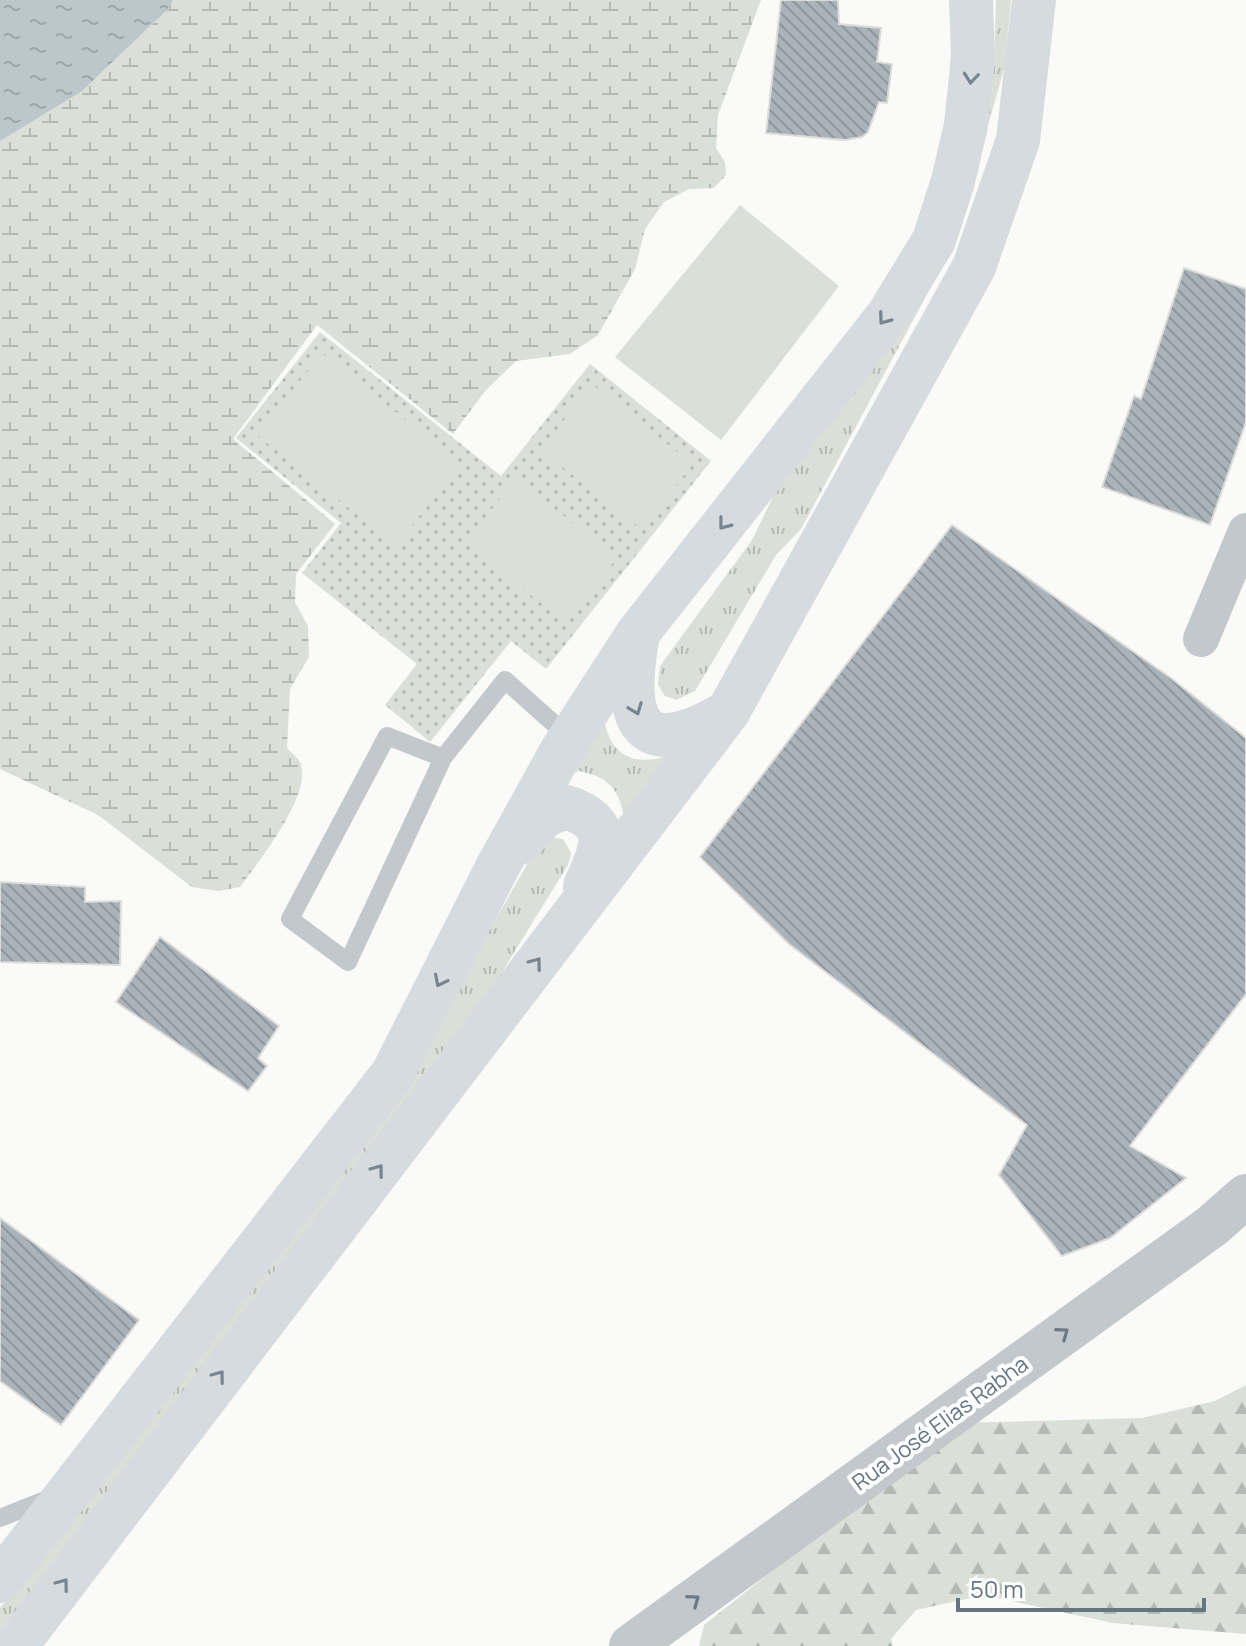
<svg xmlns="http://www.w3.org/2000/svg" width="1246" height="1646" font-family="Manrope,sans-serif">
<defs>
<pattern id="grass-tufts" width="24" height="20" patternUnits="userSpaceOnUse" patternTransform="scale(2)"><rect width="24" height="20" fill="#dadfd7"/><path d="M3 7l-1-3M5 7V3M7 7l1-3M15 17l-1-3M17 17v-4M19 17l1-3" fill="none" stroke="#b4b9b4"/></pattern>
<pattern id="forest-firs" width="22" height="20" patternUnits="userSpaceOnUse" patternTransform="scale(2)"><rect width="22" height="20" fill="#dadfd7"/><path d="M5 1l3.5 6h-7zM16 11l3.5 6h-7z" fill="#b4b9b4"/></pattern>
<pattern id="wetland-marsh" width="20" height="14" patternUnits="userSpaceOnUse" patternTransform="scale(2)"><rect width="20" height="14" fill="#dadfd7"/><path d="M1 5h8M5 5V1M11 12h8M15 12V8" fill="none" stroke="#b4b9b4"/></pattern>
<pattern id="park-dots" width="8" height="8" patternUnits="userSpaceOnUse" patternTransform="scale(2)"><rect width="8" height="8" fill="#dadfd7"/><path d="M2 2h.1M6 6h.1" fill="none" stroke="#b4b9b4" stroke-width="1.8" stroke-linecap="round"/></pattern>
<pattern id="water-ripples" width="26" height="14" patternUnits="userSpaceOnUse" patternTransform="scale(2)"><rect width="26" height="14" fill="#bbc7cb"/><path d="M2 4q2-2 4 0t4 0M15 11q2-2 4 0t4 0" fill="none" stroke="#9ca6aa"/></pattern>
<pattern id="building-back-hatch" width="6" height="6" patternUnits="userSpaceOnUse" patternTransform="scale(2)"><rect width="6" height="6" fill="#aab3b9"/><path d="M-1 5l2 2M0 0l6 6M5-1l2 2" fill="none" stroke="#8e969c"/></pattern>
</defs>
<rect width="100%" height="100%" fill="#fafaf8"/>
<g fill="url(#grass-tufts)">
<path d="M996,0H1011L1005,66L986,132L994,68Z"/>
<path d="M955,242L801,529L776,555L695,691L676,700L665,696L658,685L660,666L752,540L787,468Z"/>
<path d="M605,724C613,759 638,766 671,755L624,818C619,788 608,777 579,771L560,779Z"/>
<path d="M550,837L563,839L571,853L568,865L468,1027L0,1631V1608L402,1084L538,845Z"/>
</g>
<path fill="url(#forest-firs)" d="M1246,1385V1634L1113,1623L984,1595L916,1610L891,1639L893,1646H699L704,1625L959,1423L1142,1418L1215,1401Z"/>
<path fill="url(#wetland-marsh)" d="M173,0H761L718,115L716,148L725,162L726,175L714,188L689,189L664,202L645,229L635,269L598,335L570,354L516,361L486,390L453,434L317,325L233,439L335,524L296,574L295,602L308,626L309,657L290,689L287,748C290,752 297,757 300,762C314,793 258,862 240,887L219,891L192,887L98,815L0,769V141L81,92L167,10Z"/>
<path fill="url(#park-dots)" d="M320,332L501,476L590,364L711,461L546,669L511,641L430,742L385,705L417,664L302,573L341,523L236,438Z"/>
<g fill="#dadfd7">
<path d="M740,205L839,286L721,440L615,357Z"/>
<path d="M322,353L461,464L396,546L257,435Z"/>
<path d="M592,384L693,464L642,530L541,450Z"/>
<path d="M516,478L617,558L566,623L465,543Z"/>
</g>
<path fill="url(#water-ripples)" d="M0,0H173L167,10L81,92L0,141Z"/>
<g fill="url(#building-back-hatch)" stroke="#dcdcda" stroke-width="2">
<path d="M781,0H838L839,24L881,28L877,62L892,64L887,103L879,102L868,132L862,137L845,140L766,133Z"/>
<path d="M1184,268L1246,289V422L1210,525L1102,487L1134,396L1141,399Z"/>
<path d="M952,525L1171,678L1246,738V994L1130,1146L1186,1178L1110,1238L1062,1256L999,1175L1027,1125L789,944L700,857Z"/>
<path d="M0,882L85,887V902L121,901L120,965L0,962Z"/>
<path d="M160,937L279,1026L258,1058L267,1066L248,1091L116,1002Z"/>
<path d="M0,1218L139,1320L61,1425L0,1381Z"/>
</g>
<g fill="none" stroke-linecap="round" stroke-linejoin="round">
<g stroke="#c3c8cc" stroke-width="18">
<path d="M443,758L387,736L290,919L348,962L443,758L505,680L570,738"/>
<path d="M0,1518L50,1498"/>
</g>
<path stroke="#c3c8cc" stroke-width="36" d="M1201,639L1246,531"/>
<path stroke="#c3c8cc" stroke-width="44" d="M631,1646L1212,1226L1246,1196"/>
<g stroke="#d6dbdf" stroke-width="44">
<path d="M637,640C623,721 639,763 724,714"/>
<path d="M519,843L544,816L566,807C615,823 602,849 585,886"/>
<path d="M0,1581L393,1073L499,864L561,752L638,633L889,314L934,240L953,181L966,125L973,57L971,0"/>
<path d="M16,1646L728,712L974,267L1018,140L1034,0"/>
</g>
</g>
<defs><path id="oneway-chevron" d="M-2-3.5L2.5 0L-2 3.5" fill="none" stroke-width="1.6" stroke-linecap="round" stroke-linejoin="round" transform="scale(2)"/></defs>
<g stroke="#768591">
<use href="#oneway-chevron" transform="translate(971 78) rotate(96)"/>
<use href="#oneway-chevron" transform="translate(884 319) rotate(126)"/>
<use href="#oneway-chevron" transform="translate(724 524) rotate(128)"/>
<use href="#oneway-chevron" transform="translate(636 709) rotate(69)"/>
<use href="#oneway-chevron" transform="translate(536 963) rotate(-53)"/>
<use href="#oneway-chevron" transform="translate(440 981) rotate(117)"/>
<use href="#oneway-chevron" transform="translate(378 1170) rotate(-53)"/>
<use href="#oneway-chevron" transform="translate(219 1376) rotate(-53)"/>
<use href="#oneway-chevron" transform="translate(63 1584) rotate(-53)"/>
</g>
<g stroke="#6a7a87">
<use href="#oneway-chevron" transform="translate(1063 1333) rotate(-36)"/>
<use href="#oneway-chevron" transform="translate(694 1600) rotate(-36)"/>
</g>
<g text-anchor="middle" stroke-width="8" stroke-linejoin="round" paint-order="stroke">
<g font-size="22" fill="#657683" stroke="#fff">
<text transform="translate(940 1423) rotate(-36)" y="8">Rua José Elias Rabha</text>
</g>
</g>
<path d="M958 1598v12h246v-12" fill="none" stroke="#657683" stroke-width="4"/>
<text x="970" y="1598" font-size="24" fill="#657683" stroke="#ffffff" stroke-width="6" paint-order="stroke">50 m</text>
</svg>
